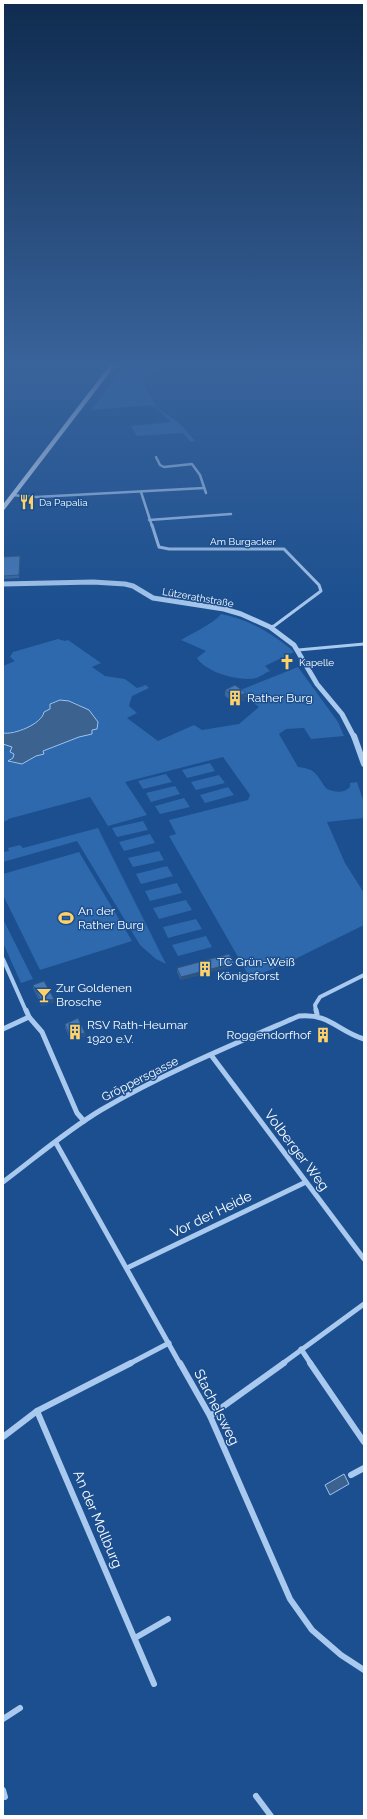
<svg xmlns="http://www.w3.org/2000/svg" width="367" height="1819" font-family="Raleway,sans-serif">
<rect width="100%" height="100%" fill="#1b4f8f"/>
<g fill="#2e69ad">
<path d="M127,362L141,363L161,368L175,362H181L147,375L143,379L145,387L156,405L154,406L179,423L195,441L191,442L183,433L137,436L131,426L172,422L152,405L91,410Z"/>
<path d="M221,614C248,619 274,634 294,652L265,666L270,671C265,673 260,677 256,678C240,682 205,672 197,658L206,651L181,640C194,632 213,624 221,614Z"/>
<path d="M58,639L65,641L68,640L101,663L92,667L105,676L125,679L137,688L146,685L149,688L132,696L129,706L137,713L127,718L158,741L194,725L202,730L239,724L259,707L238,691L298,667L338,722L344,736L311,739L304,728L286,729L279,734L298,767C318,769 316,776 327,789C335,792 343,794 350,787V783L357,782L364,803V818L327,822L345,863L364,893V925L285,964L250,978L169,836L176,834L169,820L248,800L250,795L223,757L125,782L147,815L108,826L90,797L8,819V820L3,822V744L12,747L14,757L10,762L22,764L36,756L44,754L43,751L79,737L92,734L91,730L97,729C97,710 65,692 50,704L51,709C44,712 46,714 42,718C36,726 12,734 3,733V666L15,661L10,657L13,652Z"/>
<path d="M210,763L215,771L187,778L182,770Z"/>
<path d="M166,774L172,782L143,789L138,781Z"/>
<path d="M219,775L225,783L196,790L191,782Z"/>
<path d="M175,786L180,794L151,802L146,793Z"/>
<path d="M228,787L234,795L205,803L200,795Z"/>
<path d="M184,798L190,807L160,814L155,806Z"/>
<path d="M143,821L148,830L117,837L112,828Z"/>
<path d="M98,828L166,964L156,959L140,945L77,841L3,862V852L9,851L8,848L20,845L23,848Z"/>
<path d="M150,834L155,843L124,851L119,842Z"/>
<path d="M159,851L164,860L133,867L128,858Z"/>
<path d="M79,852L132,941L40,970L3,895V874Z"/>
<path d="M167,866L173,876L141,884L136,874Z"/>
<path d="M177,883L182,893L150,901L145,891Z"/>
<path d="M186,900L192,910L159,919L153,908Z"/>
<path d="M3,919L33,979L21,983L3,943Z"/>
<path d="M196,919L202,929L168,938L163,927Z"/>
<path d="M206,936L212,947L178,956L172,945Z"/>
</g>
<g fill="#3c6290" stroke="#9cc4f0">
<path d="M60,700L69,701L89,710L98,722L97,729L92,730V734L79,737L43,751L44,754L36,756L22,764L8,761L13,758L14,754L10,752L12,747L3,744V733C14,735 42,724 44,712L50,709V704Z"/>
<path d="M344,1474L349,1484L330,1495L325,1485Z"/>
</g>
<g fill="none" stroke-linecap="round" stroke-linejoin="round">
<g stroke="#a9c9ee" stroke-width="2.5">
<path d="M156,457L160,465L164,467L192,464L200,475L206,493"/>
<path d="M141,492L152,526"/>
<path d="M12,495L36,497L204,488"/>
<path d="M149,520L231,514"/>
</g>
<g stroke="#a9c9ee" stroke-width="3">
<path d="M152,525L159,547L169,549H284L319,585L321,591L274,626L270,627"/>
<path d="M298,650L364,644"/>
</g>
<g stroke="#a9c9ee" stroke-width="4">
<path d="M3,959L26,1011"/>
<path d="M316,1011L315,1005L320,997L364,975"/>
</g>
<g stroke="#a9c9ee" stroke-width="5">
<path d="M26,1010L29,1017L42,1032L77,1113L84,1121"/>
<path d="M316,1010L317,1014"/>
<path d="M3,1029L29,1017"/>
<path d="M211,1055L364,1259"/>
<path d="M56,1143L180,1364"/>
<path d="M3,1182C35,1158 66,1131 101,1110C164,1073 232,1045 299,1016C330,1013 337,1031 364,1039"/>
<path d="M127,1268L306,1182"/>
<path d="M301,1349L311,1364"/>
<path d="M129,1364L169,1343"/>
<path d="M282,1364L364,1304"/>
</g>
<g stroke="#a9c9ee" stroke-width="6">
<path d="M131,1363L37,1411L154,1684"/>
<path d="M180,1363L210,1416L290,1599L312,1630L341,1655L364,1670"/>
<path d="M310,1363L364,1442"/>
<path d="M210,1416L284,1363"/>
<path d="M3,1437L37,1411"/>
<path d="M351,1475L364,1468"/>
<path d="M135,1638L168,1619"/>
<path d="M3,1719L20,1708"/>
<path d="M3,1790L5,1797"/>
<path d="M256,1796L271,1816"/>
</g>
<path stroke="#a9c9ee" stroke-width="5" d="M3,584L93,582L125,584L133,586L153,598L224,609L241,614L270,627L294,645L317,684L342,714L354,737"/>
<path stroke="#a9c9ee" stroke-width="6" d="M354,736L364,764"/>
<path stroke="#d6e6fa" stroke-width="4.5" d="M3,508L115,362"/>
</g>
<g fill="#3a679d">
<path d="M20,556L19,578L3,579V557Z"/>
<path d="M225,690L245,700L235,704L225,696Z"/>
<path d="M233,966L181,980L177,972V968Z"/>
<path d="M33,985L54,999V1002L42,1006L33,988Z"/>
<path d="M65,1024L86,1036L71,1041L65,1028Z"/>
</g>
<g fill="#305480">
<path d="M20,556L21,559L19,578V575Z"/>
<path d="M246,693L245,700L235,704V697Z"/>
<path d="M234,963L233,966L181,980V977Z"/>
<path d="M54,999V1002L42,1006V1002Z"/>
<path d="M85,1033L86,1036L71,1041L70,1037Z"/>
</g>
<g fill="#4478b7" stroke="#305480">
<path d="M20,556L19,575L3,576V557Z"/>
<path d="M235,685L246,693L235,697L225,690Z"/>
<path d="M229,954L234,963L181,977L177,968Z"/>
<path d="M44,981L54,999L42,1002L33,985Z"/>
<path d="M78,1018L85,1033L70,1037L65,1024Z"/>
</g>
<linearGradient id="sky" x2="0" y2="1"><stop stop-color="#0f2b4f"/><stop offset="0.59" stop-color="#39639b"/><stop offset="1" stop-color="#39639b" stop-opacity="0"/></linearGradient>
<rect width="367" height="617" fill="url(#sky)"/>
<defs>
<g id="restaurant-bare" transform="scale(1.2)"><path d="M-5-6h1v4h1v-4h1v4h1v-4h1v5L-1.5 .5V6h-2V.5L-5-1ZM5-6V6H3V1.5H1.5Q1.5-4 5-6Z" fill="#ffd166" stroke="#1b4f8f" stroke-width="2.5" paint-order="stroke"/></g>
<g id="church-bare" transform="scale(1.2)"><path d="M-1.2-6h2.4v3.5h3.3v2.4h-3.3V6h-2.4V-.1h-3.3v-2.4h3.3Z" fill="#ffd166" stroke="#1b4f8f" stroke-width="2.5" paint-order="stroke"/></g>
<g id="building-bare" transform="scale(1.2)"><path d="M-4-6H4V6H1V3H-1V6H-4ZM-2.5-4.3h1.7v1.8h-1.7ZM.8-4.3h1.7v1.8H.8ZM-2.5-1h1.7V.8h-1.7ZM.8-1h1.7V.8H.8Z" fill="#ffd166" stroke="#1b4f8f" stroke-width="2.5" paint-order="stroke"/></g>
<g id="stadium-bare" transform="scale(1.2)"><path d="M0-5a6.5 5 0 1 0 0 10a6.5 5 0 1 0 0-10ZM-3.5-1.8h7v3.6h-7Z" fill="#ffd166" stroke="#1b4f8f" stroke-width="2.5" paint-order="stroke"/></g>
<g id="bar-bare" transform="scale(1.2)"><path d="M-6-5H6L.8 .8V4.5H3.5V6h-7V4.5H-.8V.8Z" fill="#ffd166" stroke="#1b4f8f" stroke-width="2.5" paint-order="stroke"/></g>
</defs>
<g fill-rule="evenodd">
<use href="#restaurant-bare" x="27" y="502"/>
<use href="#church-bare" x="287" y="662"/>
<use href="#building-bare" x="235" y="698"/>
<use href="#stadium-bare" x="66" y="918"/>
<use href="#building-bare" x="205" y="969"/>
<use href="#bar-bare" x="44" y="995"/>
<use href="#building-bare" x="75" y="1032"/>
<use href="#building-bare" x="323" y="1035"/>
</g>
<g text-anchor="middle" stroke-width="3" stroke-linejoin="round" paint-order="stroke">
<g font-size="10" fill="#fff" stroke="#1b4f8f" text-anchor="start">
<text x="39" y="506">Da Papalia</text>
<text x="299" y="666">Kapelle</text>
</g>
<g font-size="10" fill="#fff" stroke="#1b4f8f">
<text x="243" y="545">Am Burgacker</text>
<text transform="translate(198 597) rotate(10)" y="4">Lützerathstraße</text>
</g>
<g font-size="12" fill="#fff" stroke="#1b4f8f" text-anchor="start">
<text x="247" y="702">Rather Burg</text>
<text x="78" y="915">An der<tspan x="78" dy="14">Rather Burg</tspan></text>
<text x="217" y="966">TC Grün-Weiß<tspan x="217" dy="14">Königsforst</tspan></text>
<text x="56" y="992">Zur Goldenen<tspan x="56" dy="14">Brosche</tspan></text>
<text x="87" y="1029">RSV Rath-Heumar<tspan x="87" dy="14">1920 e.V.</tspan></text>
<text x="311" y="1039" text-anchor="end">Roggendorfhof</text>
</g>
<g font-size="12" fill="#fff" stroke="#1b4f8f">
<text transform="translate(140 1079) rotate(-27)" y="4">Gröppersgasse</text>
</g>
<g font-size="14" fill="#fff" stroke="#1b4f8f">
<text transform="translate(297 1150) rotate(53)" y="5">Volberger Weg</text>
<text transform="translate(211 1214) rotate(-26)" y="5">Vor der Heide</text>
<text transform="translate(217 1407) rotate(63)" y="5">Stachelsweg</text>
<text transform="translate(98 1519) rotate(67)" y="5">An der Mollburg</text>
</g>
</g>
<rect width="367" height="1819" fill="none" stroke="#ffffff" stroke-width="8"/>
</svg>
